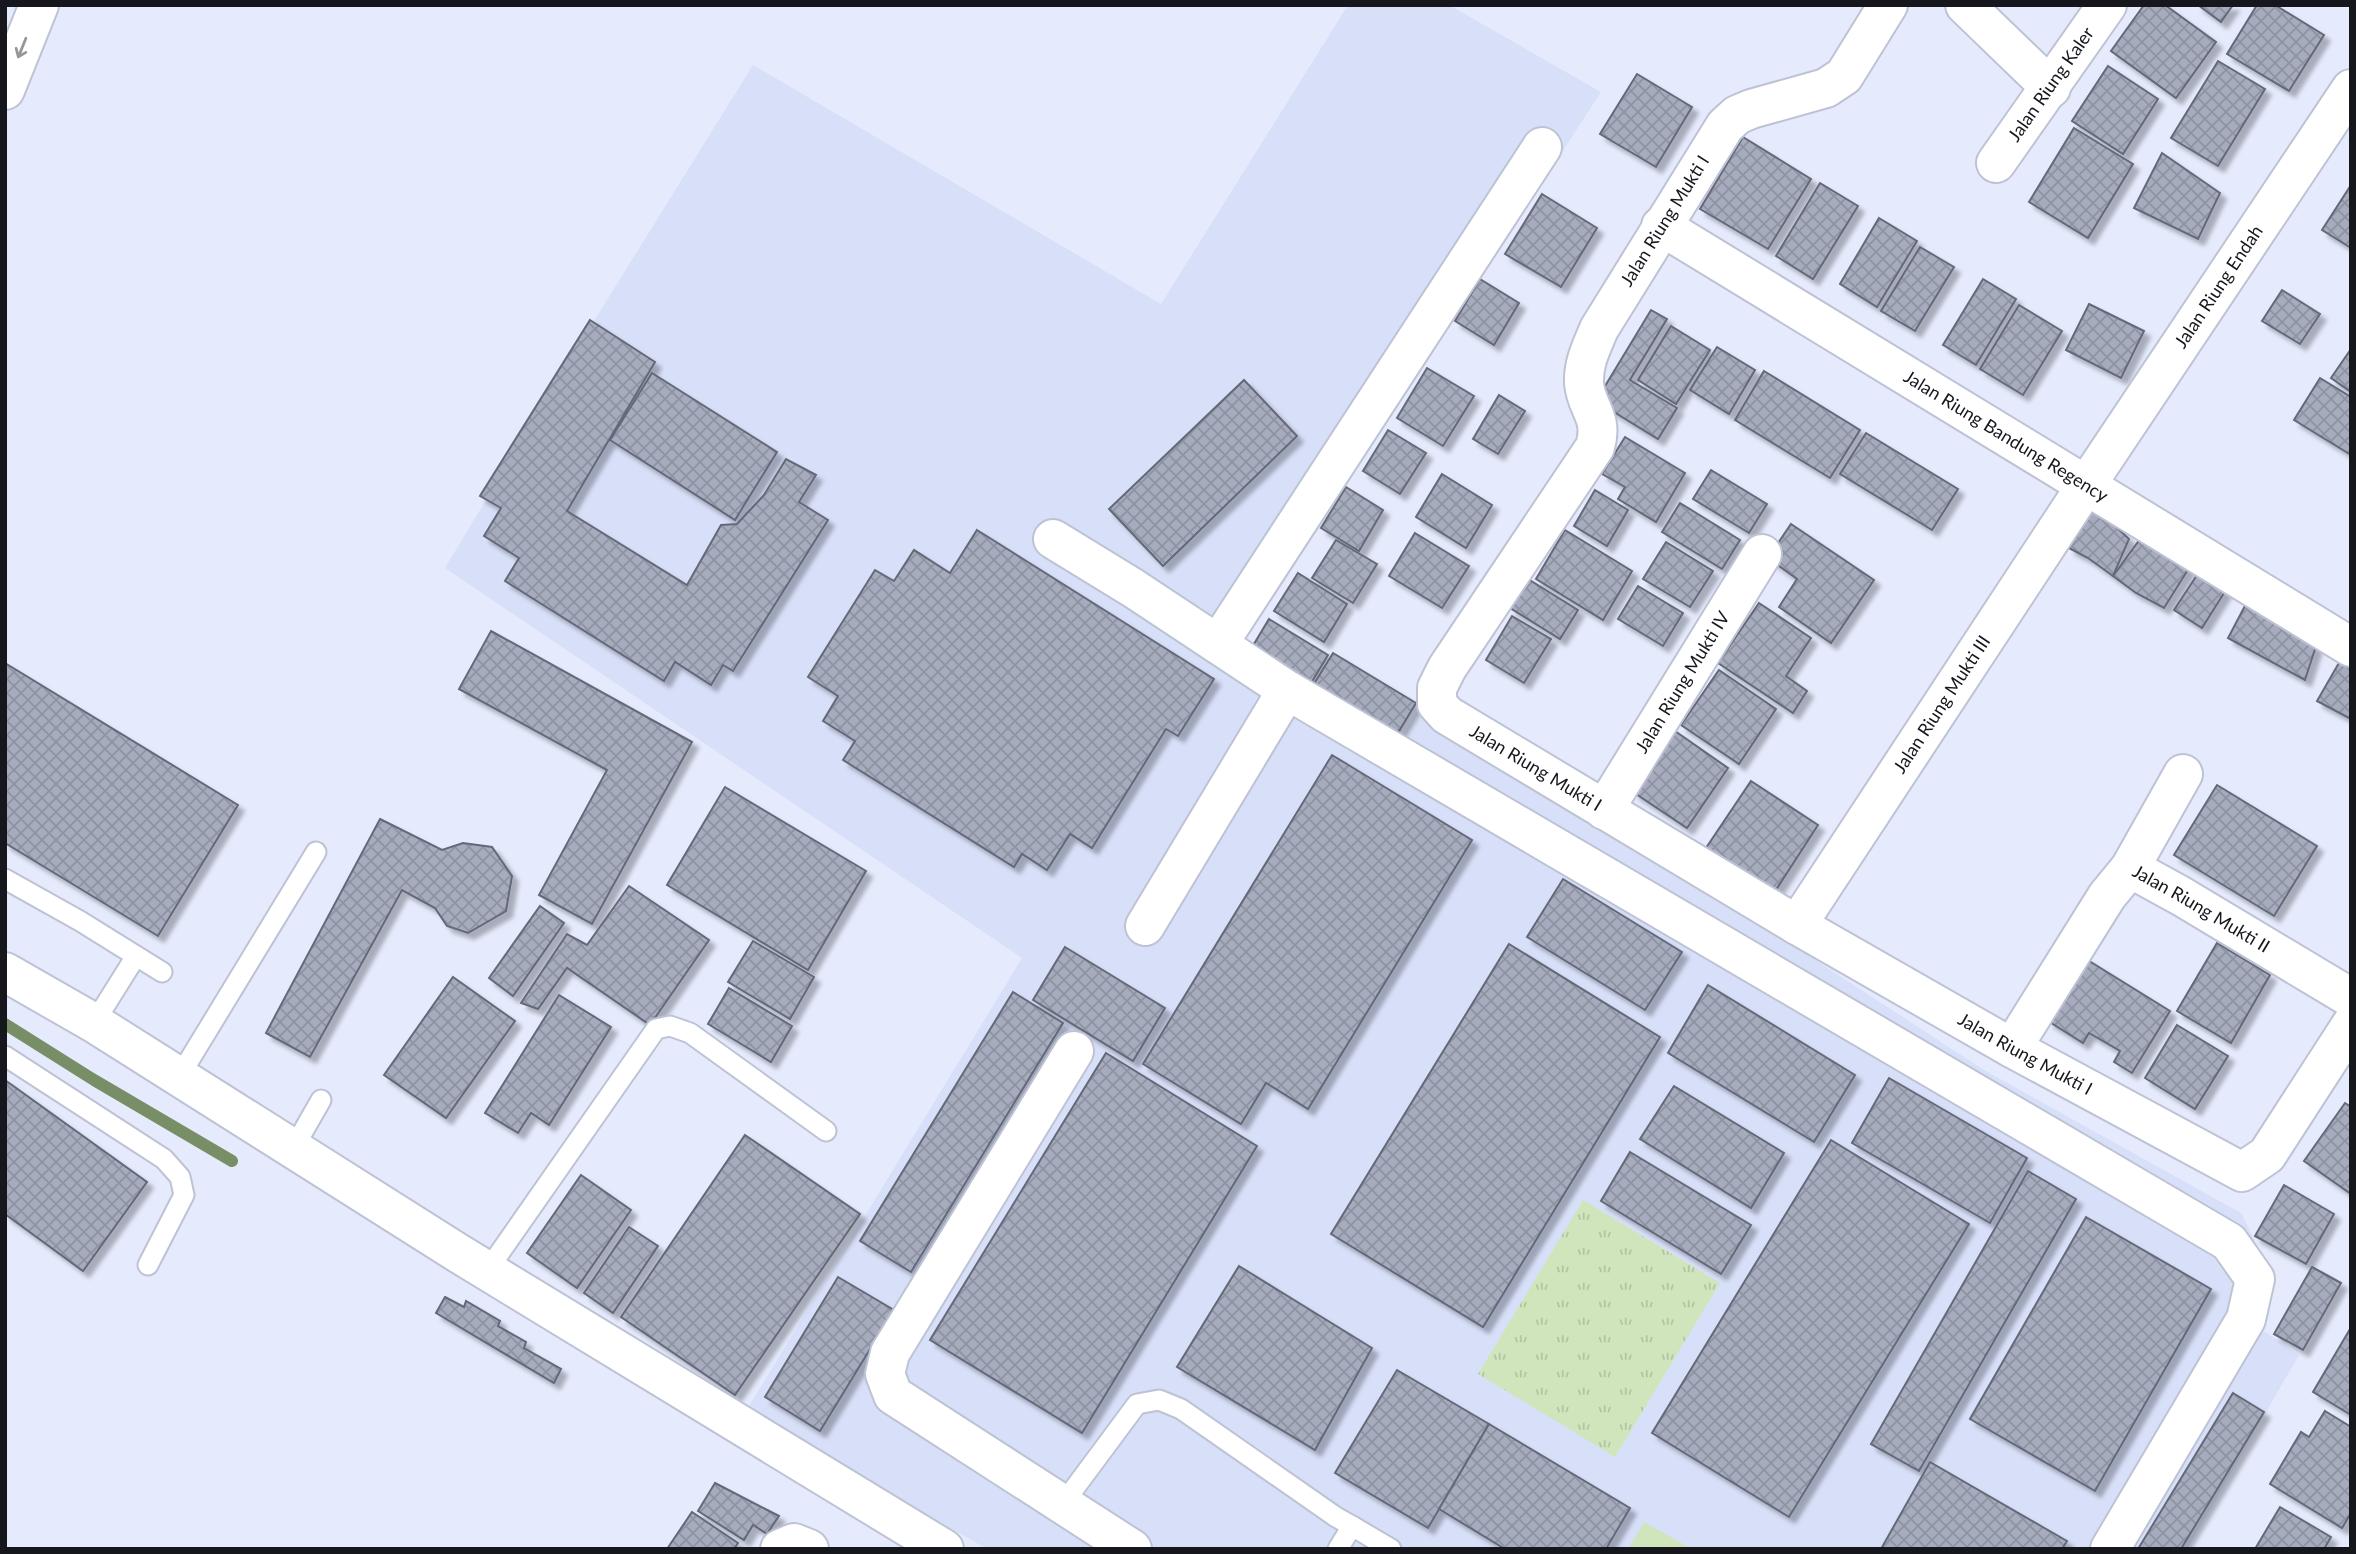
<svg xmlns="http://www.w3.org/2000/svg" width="2356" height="1554" font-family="Lato,sans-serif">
<defs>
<pattern id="grass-tufts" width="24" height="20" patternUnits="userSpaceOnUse" patternTransform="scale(1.75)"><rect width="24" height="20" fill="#d0e5bc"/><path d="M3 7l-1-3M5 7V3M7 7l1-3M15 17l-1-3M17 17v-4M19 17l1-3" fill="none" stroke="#b2c4a1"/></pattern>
<pattern id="building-cross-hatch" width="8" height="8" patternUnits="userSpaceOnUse" patternTransform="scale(1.75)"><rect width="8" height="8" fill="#a6acbd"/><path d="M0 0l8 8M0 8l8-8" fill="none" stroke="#8e93a2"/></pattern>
<filter id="shadow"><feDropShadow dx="6" dy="6" stdDeviation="2" flood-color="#0004"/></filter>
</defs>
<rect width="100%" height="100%" fill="#e5ebfd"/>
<path fill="#d8e0f9" d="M1348,5H1449L1601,92L1239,651L1396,748L1422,703L1984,1070L2241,1213L2270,1271L2258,1327L2299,1355L2187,1549H987L746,1411L1022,958L445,568L597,316L753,65L1161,304Z"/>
<path fill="url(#grass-tufts)" d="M1583,1200L1720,1283L1615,1457L1478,1374Z"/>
<path fill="#d0e5bc" d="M1644,1522L1692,1549H1628Z"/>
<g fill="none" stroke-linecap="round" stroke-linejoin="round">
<path stroke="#788e66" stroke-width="12" d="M5,1024L94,1080L232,1161"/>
</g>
<g fill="url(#building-cross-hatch)" stroke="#636978" stroke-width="2" filter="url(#shadow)">
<path d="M2144,5H2165L2216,42L2176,98L2111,51Z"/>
<path d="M2198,5H2233L2221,22Z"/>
<path d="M2257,5H2275L2324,35L2289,91L2227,54Z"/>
<path d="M2218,61L2265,89L2218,166L2171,138Z"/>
<path d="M2108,66L2158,99L2123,154L2072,121Z"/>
<path d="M1637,74L1692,107L1656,167L1600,134Z"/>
<path d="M2074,128L2133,164L2088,238L2029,202Z"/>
<path d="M1743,137L1811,179L1768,249L1700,209Z"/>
<path d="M2162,153L2220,193L2198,239L2134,208Z"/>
<path d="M1820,183L1858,206L1813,279L1776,256Z"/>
<path d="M2351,185V248L2322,230Z"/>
<path d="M1542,194L1597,228L1561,287L1505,254Z"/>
<path d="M1879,218L1917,241L1877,307L1840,284Z"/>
<path d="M1920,247L1954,267L1915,331L1881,311Z"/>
<path d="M1480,279L1519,303L1494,345L1455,321Z"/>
<path d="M1983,279L2016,299L1976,365L1943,345Z"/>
<path d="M2282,290L2320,314L2300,344L2262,321Z"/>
<path d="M2089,304L2144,331L2121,378L2066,350Z"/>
<path d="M2019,305L2062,331L2023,395L1980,369Z"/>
<path d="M1651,310L1667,319L1630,380L1677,408L1658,439L1596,401Z"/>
<path d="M590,320L655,362L567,511L687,585L721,525L737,524L764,495L786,459L816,475L799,502L828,520L733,671L723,665L711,685L675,662L664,681L505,581L519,558L484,536L501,508L480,496Z"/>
<path d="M1671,326L1710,350L1676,404L1638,380Z"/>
<path d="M1717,347L1755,370L1729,414L1690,390Z"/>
<path d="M2351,349V392L2331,378Z"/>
<path d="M1427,368L1474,396L1443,446L1397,418Z"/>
<path d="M1764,371L1860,430L1830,478L1735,420Z"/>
<path d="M652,373L777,452L735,520L610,440Z"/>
<path d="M2320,378L2351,397V455L2294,420Z"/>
<path d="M1244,380L1297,436L1163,566L1109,509Z"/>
<path d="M1499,395L1525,411L1498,454L1473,439Z"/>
<path d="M1388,430L1426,453L1400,494L1363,471Z"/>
<path d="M1866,433L1958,489L1932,530L1840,474Z"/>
<path d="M1625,437L1685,473L1656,522L1618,499L1625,487L1602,474Z"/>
<path d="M1711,470L1767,504L1749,533L1693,499Z"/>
<path d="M1442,474L1492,505L1466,548L1416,517Z"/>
<path d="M1346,487L1383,510L1359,551L1321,528Z"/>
<path d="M1595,490L1628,510L1607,546L1574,526Z"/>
<path d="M1680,503L1740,540L1722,569L1662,532Z"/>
<path d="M2095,507L2129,539L2113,576L2088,558L2069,548Z"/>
<path d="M1791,524L1874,580L1831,643L1779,607L1797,579L1768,558Z"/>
<path d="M977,530L1214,679L1178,736L1166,729L1092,848L1070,834L1047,870L1022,854L1014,867L843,760L855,741L823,721L838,696L808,677L875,570L894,581L914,550L950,573Z"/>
<path d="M1565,530L1632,571L1603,620L1536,579Z"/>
<path d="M1415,533L1469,566L1442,608L1389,576Z"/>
<path d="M2140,539L2191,565L2164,608L2136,593L2113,576Z"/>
<path d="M1336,540L1377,564L1353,603L1312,578Z"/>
<path d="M1666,542L1713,571L1690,607L1643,579Z"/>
<path d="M1298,573L1347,604L1324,642L1274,611Z"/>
<path d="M2197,575L2226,590L2202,628L2174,610Z"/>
<path d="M1528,579L1578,610L1560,639L1510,608Z"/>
<path d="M1638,586L1683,613L1663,646L1618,619Z"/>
<path d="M2247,602L2316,646L2305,680L2228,638Z"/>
<path d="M1759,603L1811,638L1786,676L1807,691L1793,713L1718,663Z"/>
<path d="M1512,616L1551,639L1524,683L1486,660Z"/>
<path d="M1269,619L1328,655L1310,685L1251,649Z"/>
<path d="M491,631L692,742L592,924L539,895L607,770L459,689Z"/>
<path d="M1333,653L1416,703L1392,743L1309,692Z"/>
<path d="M2340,661L2351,667V719L2317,701Z"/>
<path d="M5,663L238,805L158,936L5,843Z"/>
<path d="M1719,670L1776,709L1739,764L1681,725Z"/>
<path d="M1675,731L1728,768L1687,828L1633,792Z"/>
<path d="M1332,755L1472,840L1308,1109L1266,1083L1241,1124L1143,1064Z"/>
<path d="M1751,781L1818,825L1774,893L1706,848Z"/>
<path d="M2217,785L2317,846L2274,916L2174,855Z"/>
<path d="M725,787L866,871L808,970L667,885Z"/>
<path d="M380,819L442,850L463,843L492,847L512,876L506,911L468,933L447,926L435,908L402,890L310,1057L266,1033Z"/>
<path d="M1563,879L1682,952L1645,1010L1527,937Z"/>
<path d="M629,886L709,940L650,1025L567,968L538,1009L521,1003L567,934L587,945Z"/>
<path d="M540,906L564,923L513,996L489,978Z"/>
<path d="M753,941L814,977L790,1019L728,982Z"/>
<path d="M2217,943L2270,975L2231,1043L2177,1011Z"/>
<path d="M1509,944L1660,1037L1483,1327L1331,1234Z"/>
<path d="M1065,947L1165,1008L1133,1061L1033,1000Z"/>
<path d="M2086,959L2170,1011L2132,1073L2114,1062L2120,1051L2089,1033L2083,1043L2048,1021Z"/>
<path d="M453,977L515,1021L446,1118L384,1075Z"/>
<path d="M1708,985L1855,1075L1814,1142L1668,1053Z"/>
<path d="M729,988L792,1026L771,1062L708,1024Z"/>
<path d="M1013,992L1063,1023L911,1272L860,1241Z"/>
<path d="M559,995L611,1027L549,1125L531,1113L518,1133L485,1113Z"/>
<path d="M2177,1025L2228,1056L2195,1109L2145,1078Z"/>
<path d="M1106,1053L1257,1146L1082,1433L930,1340Z"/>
<path d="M1889,1078L2027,1158L1990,1223L1852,1143Z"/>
<path d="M5,1080L147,1182L83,1271L5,1214Z"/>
<path d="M1674,1086L1784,1153L1751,1208L1640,1139Z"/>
<path d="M2345,1103L2351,1107V1194L2304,1161Z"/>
<path d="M745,1135L860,1214L735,1395L621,1317Z"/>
<path d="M1831,1140L1969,1224L1789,1517L1652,1433Z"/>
<path d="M1630,1152L1751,1225L1721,1274L1601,1201Z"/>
<path d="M2028,1171L2076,1199L1919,1471L1871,1444Z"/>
<path d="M581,1175L631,1210L577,1288L527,1253Z"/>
<path d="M2284,1185L2334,1214L2306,1264L2255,1236Z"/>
<path d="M2086,1217L2211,1289L2095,1491L1970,1419Z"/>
<path d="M629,1227L658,1246L613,1313L584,1293Z"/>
<path d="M1239,1266L1372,1348L1315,1450L1177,1367Z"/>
<path d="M2312,1267L2341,1283L2303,1350L2274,1334Z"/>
<path d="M838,1277L894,1310L820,1431L765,1397Z"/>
<path d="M445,1297L464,1307L466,1301L500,1321L498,1326L526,1342L524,1348L561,1369L554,1383L436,1313Z"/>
<path d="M2350,1329H2351V1415L2313,1392Z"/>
<path d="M1397,1370L1489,1424L1428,1528L1335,1473Z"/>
<path d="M2233,1393L2264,1412L2181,1549H2138Z"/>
<path d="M2325,1411L2351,1427V1513L2342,1528L2270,1484L2301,1432L2309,1437Z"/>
<path d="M1489,1424L1630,1508L1606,1549H1505L1439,1509Z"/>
<path d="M1930,1462L2067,1541L2062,1549H1881Z"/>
<path d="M715,1483L779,1516L767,1534L753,1525L744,1540L698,1511Z"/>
<path d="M2280,1507L2331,1537L2324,1549H2255Z"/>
<path d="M692,1512L738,1543L734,1549H667Z"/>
</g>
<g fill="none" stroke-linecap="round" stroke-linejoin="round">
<g stroke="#bdc3d4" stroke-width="23">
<g id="lane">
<path d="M5,879L80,921L162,972"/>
<path d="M94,1023L136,956"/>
<path d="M5,1056L164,1159L180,1177L184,1195L148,1265"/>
<path d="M179,1077L316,852"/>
<path d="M293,1149L321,1100"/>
<path d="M487,1271L656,1029L670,1026L690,1033L826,1131"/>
<path d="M1062,1505L1137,1404L1159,1400L1181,1409L1336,1517L1352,1526L1338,1549"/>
<path d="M1352,1526L1391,1549"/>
</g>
</g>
<g stroke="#bdc3d4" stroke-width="42">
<g id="street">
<path id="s1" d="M1888,5L1844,76L1826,88L1751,109L1737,115L1725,126L1599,329C1592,346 1583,363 1584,383C1586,409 1604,416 1595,447L1447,668L1437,688V704L1447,715L1797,925L2012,1048L2242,1172L2267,1155L2351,1025"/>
<path d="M1965,5L2051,88"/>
<path id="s2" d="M1996,163L2107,5"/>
<path id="s3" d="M1661,226L2351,647"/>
<path d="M1053,539L1133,588L1287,690L2229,1242L2255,1279L2246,1319L2110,1549"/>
<path d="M1218,644L1542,147"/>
<path id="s4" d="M1604,810L1762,554"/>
<path id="s5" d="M2130,868L2181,896L2351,998"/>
<path id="s6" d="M1797,925L2087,484L2351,89"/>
<path d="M1145,926L1287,690"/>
<path d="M5,972L94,1023L458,1253L944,1549"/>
<path d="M2012,1048L2107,896L2130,868L2183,774"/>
<path d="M1074,1051L890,1353L885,1374L893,1395L1132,1549"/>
<path d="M780,1549L794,1543L809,1549"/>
</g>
</g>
<g stroke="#bdc3d4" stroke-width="42">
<path id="secondary" d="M5,90L39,5"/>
</g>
<use href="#lane" stroke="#fff" stroke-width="19"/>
<use href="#street" stroke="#fff" stroke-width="38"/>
<use href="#secondary" stroke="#fff" stroke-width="38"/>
</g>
<defs><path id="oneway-shaft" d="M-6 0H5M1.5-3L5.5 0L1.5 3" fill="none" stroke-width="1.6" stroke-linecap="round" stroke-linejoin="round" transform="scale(1.75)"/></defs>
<use stroke="#969799" href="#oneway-shaft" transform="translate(22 48) rotate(112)"/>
<g text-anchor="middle" stroke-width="5" stroke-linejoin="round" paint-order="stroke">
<g font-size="18" fill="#15171d" stroke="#fff">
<text dy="6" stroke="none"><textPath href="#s2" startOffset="96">Jalan Riung Kaler</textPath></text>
<text transform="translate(1665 221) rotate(-58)" y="6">Jalan Riung Mukti I</text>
<text dy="6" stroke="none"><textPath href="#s6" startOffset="765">Jalan Riung Endah</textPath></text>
<text dy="6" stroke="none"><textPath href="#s3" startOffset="404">Jalan Riung Bandung Regency</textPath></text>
<text dy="6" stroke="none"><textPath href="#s4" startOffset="150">Jalan Riung Mukti IV</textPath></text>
<text dy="6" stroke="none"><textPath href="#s6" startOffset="264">Jalan Riung Mukti III</textPath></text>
<text dy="6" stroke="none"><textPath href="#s1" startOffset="999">Jalan Riung Mukti I</textPath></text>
<text dy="6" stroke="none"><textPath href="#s5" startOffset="82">Jalan Riung Mukti II</textPath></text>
<text dy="6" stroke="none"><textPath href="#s1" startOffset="1566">Jalan Riung Mukti I</textPath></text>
</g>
</g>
<rect width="2356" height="1554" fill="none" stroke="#15171d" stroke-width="14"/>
</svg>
